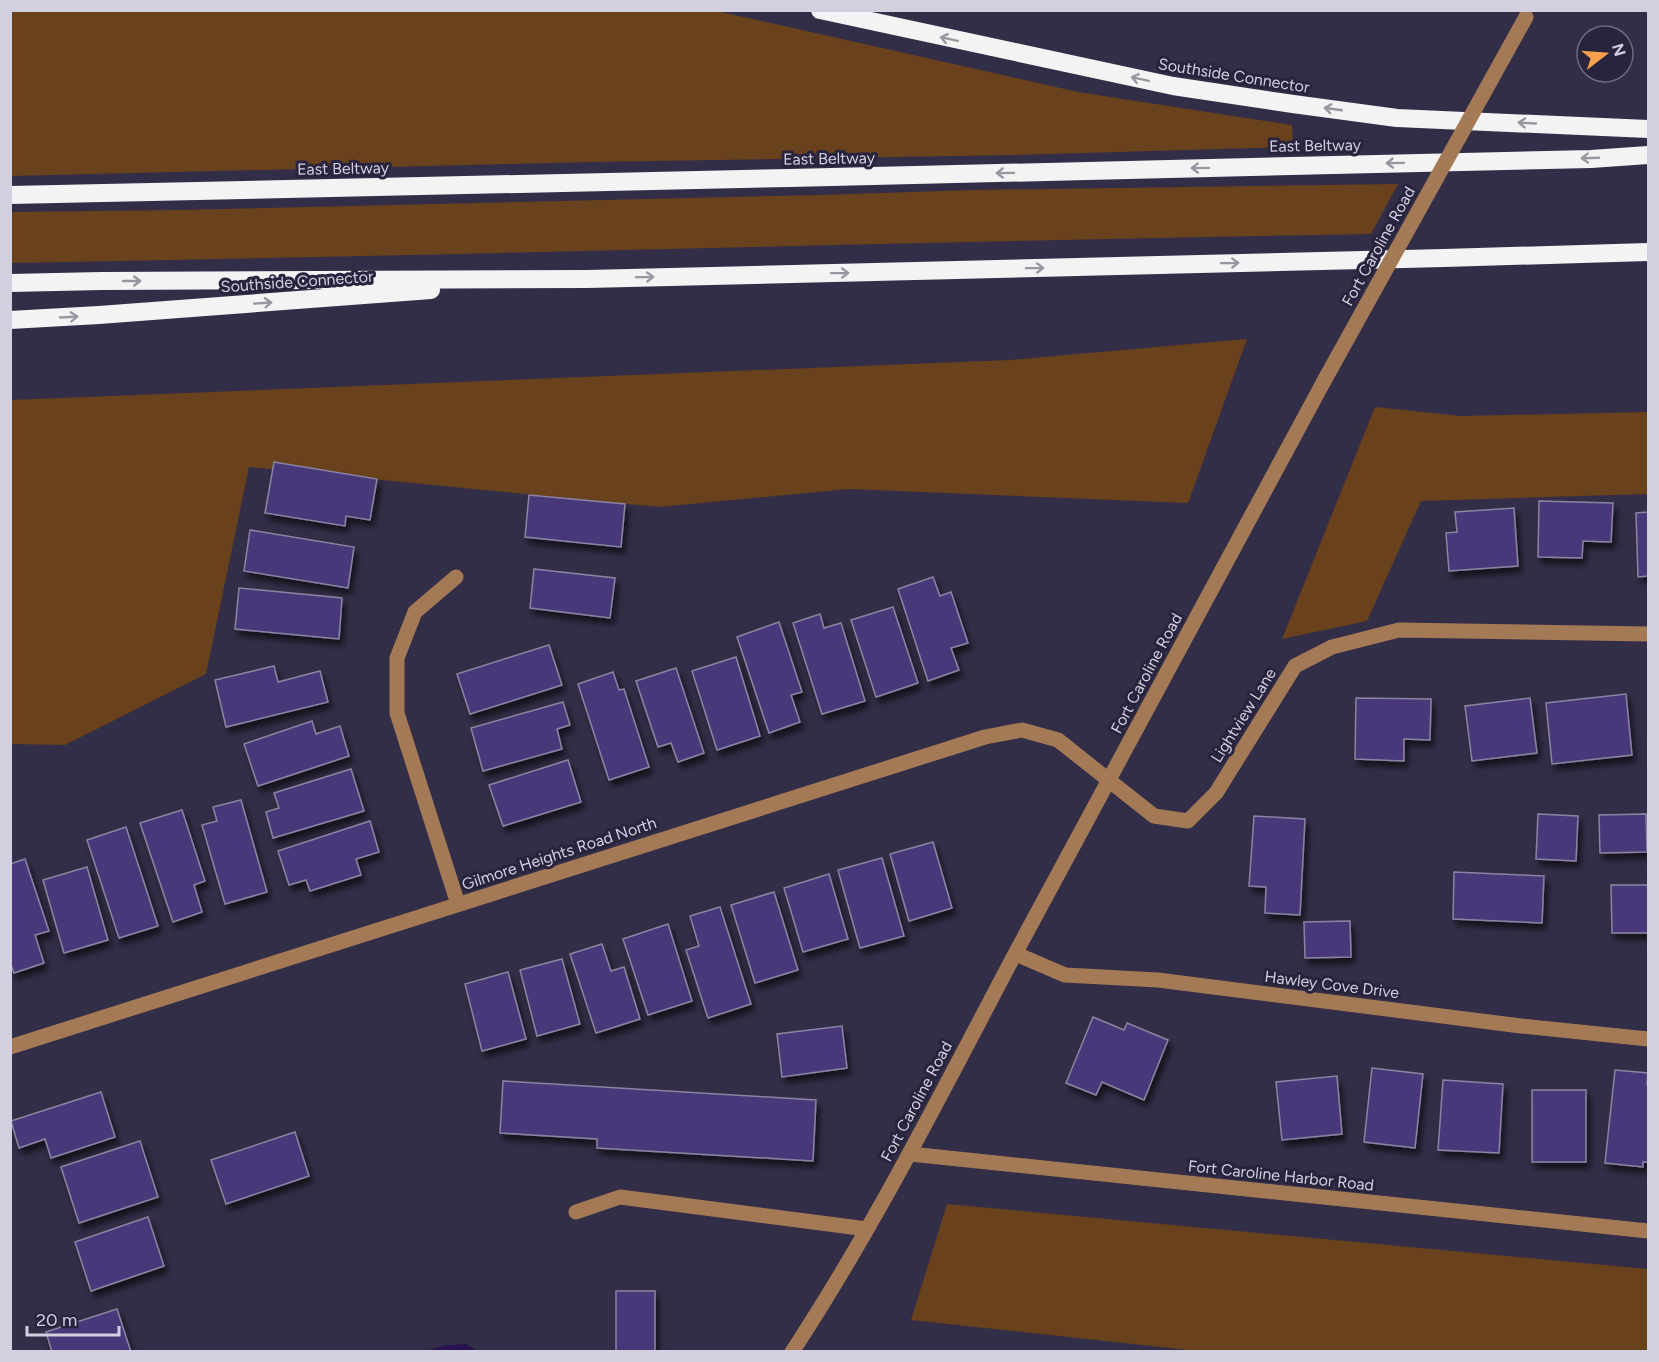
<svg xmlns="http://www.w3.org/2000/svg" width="1659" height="1362" font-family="Figtree,sans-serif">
<defs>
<filter id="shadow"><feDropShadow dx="3.5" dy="6" stdDeviation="3" flood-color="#0009"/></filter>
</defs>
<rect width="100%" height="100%" fill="#332e47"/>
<g fill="#69411c">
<path d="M10,11H717L1078,92L1292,125L1293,147L1015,155L593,162L11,176Z"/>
<path d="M1398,184L1371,234C918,242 464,255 11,263V212L179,210L820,195L973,190Z"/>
<path d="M1247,339L1188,503L849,489L659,507L249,467L206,674L65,745L11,744V400L1010,360Z"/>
<path d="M1375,407L1461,416L1648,412V494L1421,501L1367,621L1282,639Z"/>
<path d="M947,1204L1648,1269V1351L1207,1352L911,1320Z"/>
</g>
<path fill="#26134f" d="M466,1344L477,1351H425L446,1345Z"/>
<g fill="#483979" stroke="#8984a2" stroke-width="1.5" filter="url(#shadow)">
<path d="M274,462L377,479L370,520L346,516L345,526L265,513Z"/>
<path d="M529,495L625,504L621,547L525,537Z"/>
<path d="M1539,501L1613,503L1611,542L1583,541L1582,558L1538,557Z"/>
<path d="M1514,508L1518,566L1449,571L1446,533L1457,532L1455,512Z"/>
<path d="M1648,512V576L1638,577L1636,513Z"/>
<path d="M250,530L354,547L348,588L244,571Z"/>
<path d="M534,569L615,578L610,618L530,608Z"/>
<path d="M933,577L940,596L951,592L968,643L951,648L959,670L928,681L898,589Z"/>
<path d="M239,588L342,598L339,639L235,629Z"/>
<path d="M893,607L918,683L876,697L851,620Z"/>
<path d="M820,614L824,628L841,623L865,701L822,714L793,623Z"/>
<path d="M779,622L802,692L791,695L800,722L769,733L737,637Z"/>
<path d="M549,645L562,685L470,714L457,674Z"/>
<path d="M736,657L760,736L717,750L692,671Z"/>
<path d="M274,666L278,682L320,671L328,702L226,727L215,680Z"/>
<path d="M676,668L704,753L678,762L671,743L658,747L636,681Z"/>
<path d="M613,672L619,690L624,689L649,767L609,780L578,684Z"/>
<path d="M1626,694L1632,755L1552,764L1546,703Z"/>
<path d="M1356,698L1431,699L1430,740L1404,739V761L1355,759Z"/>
<path d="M1530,698L1537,753L1472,761L1465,706Z"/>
<path d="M563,702L570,725L557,729L562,749L483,771L471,728Z"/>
<path d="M312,721L316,734L340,726L349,756L258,786L244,744Z"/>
<path d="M568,760L581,802L503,826L489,785Z"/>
<path d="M351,769L364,811L273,838L266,812L279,808L274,793Z"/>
<path d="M241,800L267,892L225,904L202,825L217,821L213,807Z"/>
<path d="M182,810L205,881L194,885L202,912L173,922L140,823Z"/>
<path d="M1538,814L1578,816L1576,861L1536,859Z"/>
<path d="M1646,814L1647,852L1600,853L1599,815Z"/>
<path d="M1254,816L1305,819L1300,915L1265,913L1266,887L1249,886Z"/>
<path d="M370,821L379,852L356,859L361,875L310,891L306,880L289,885L278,851Z"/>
<path d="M126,827L158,926L119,938L87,840Z"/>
<path d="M933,842L952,908L909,921L890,854Z"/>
<path d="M882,858L904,936L860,948L838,870Z"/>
<path d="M25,859L49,931L35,935L44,963L14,973L10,962V864Z"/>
<path d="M87,867L108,940L64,953L43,880Z"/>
<path d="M1454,872L1544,876L1542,923L1453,919Z"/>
<path d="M829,874L848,939L803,952L784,888Z"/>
<path d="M1611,885H1648V933H1612Z"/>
<path d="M774,892L798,970L755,983L731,905Z"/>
<path d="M720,907L751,1004L708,1018L686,950L699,946L690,916Z"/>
<path d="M1350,921L1351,957L1305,958L1304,922Z"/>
<path d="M668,924L692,1001L648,1015L623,939Z"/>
<path d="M602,944L611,971L624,967L640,1019L596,1033L570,954Z"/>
<path d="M562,959L580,1024L537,1036L520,970Z"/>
<path d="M508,972L526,1039L482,1051L465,984Z"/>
<path d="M1093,1017L1124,1030L1127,1023L1168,1040L1144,1100L1102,1082L1096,1095L1066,1083Z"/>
<path d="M842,1026L847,1068L782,1077L777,1034Z"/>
<path d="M1372,1068L1423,1074L1415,1148L1364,1142Z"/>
<path d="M1615,1070L1648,1073L1647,1084H1648V1162H1643V1167L1605,1163Z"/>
<path d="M1337,1076L1342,1134L1282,1140L1276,1082Z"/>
<path d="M1443,1080L1503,1084L1499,1153L1438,1150Z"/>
<path d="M503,1081L816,1100L813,1161L597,1148V1139L500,1133Z"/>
<rect x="1532" y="1090" width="54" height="72"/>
<path d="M101,1092L115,1137L51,1158L45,1139L19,1148L11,1121Z"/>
<path d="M295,1132L309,1176L226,1204L211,1160Z"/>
<path d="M140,1141L158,1197L79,1223L61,1167Z"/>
<path d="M148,1217L164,1266L91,1291L75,1242Z"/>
<rect x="616" y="1291" width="39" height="61"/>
<path d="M117,1309L131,1352H52L46,1332Z"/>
</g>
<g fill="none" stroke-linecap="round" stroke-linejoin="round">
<g stroke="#a47955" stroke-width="15">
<path d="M456,577L415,612L397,658V713L458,904"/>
<path d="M1016,954L1065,975L1158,980L1521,1026L1648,1039"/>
<path d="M10,1047L985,737L1022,730L1058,740L1154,816L1188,821L1216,793L1295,666L1332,647L1399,630L1648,634"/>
<path d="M910,1154L1648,1231"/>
<path d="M576,1212L620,1197L867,1229"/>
<path d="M792,1352C876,1224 944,1088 1015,954C1118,762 1221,571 1324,381"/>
</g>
<g stroke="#f3f3f3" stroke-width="18">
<path d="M820,10L1173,86L1293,104L1397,118L1648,129"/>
<path d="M10,195L790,178L1591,159L1648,155"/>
<path d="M10,283L102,281L587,279L1444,258L1648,252"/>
<path d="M10,320L99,315L431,290"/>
</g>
<path stroke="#a47955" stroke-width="15" d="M1324,381L1526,17"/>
</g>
<defs><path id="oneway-shaft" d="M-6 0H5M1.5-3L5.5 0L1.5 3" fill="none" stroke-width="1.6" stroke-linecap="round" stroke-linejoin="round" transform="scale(1.5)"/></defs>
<g stroke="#9896a1">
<use href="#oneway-shaft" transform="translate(949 39) rotate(-168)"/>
<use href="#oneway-shaft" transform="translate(1140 79) rotate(-168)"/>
<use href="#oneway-shaft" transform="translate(1333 109) rotate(-172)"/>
<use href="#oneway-shaft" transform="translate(1527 123) rotate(-177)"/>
<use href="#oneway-shaft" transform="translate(1590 158) rotate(178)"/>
<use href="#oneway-shaft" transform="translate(1395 163) rotate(179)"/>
<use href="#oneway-shaft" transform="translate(1200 168) rotate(179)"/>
<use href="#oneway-shaft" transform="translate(1005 173) rotate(179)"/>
<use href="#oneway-shaft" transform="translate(1230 263) rotate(-1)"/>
<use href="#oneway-shaft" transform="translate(1035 268) rotate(-1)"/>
<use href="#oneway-shaft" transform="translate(840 273) rotate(-1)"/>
<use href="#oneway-shaft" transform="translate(645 277) rotate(-1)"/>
<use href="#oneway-shaft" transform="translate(132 281)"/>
<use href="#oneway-shaft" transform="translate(263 303) rotate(-4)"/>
<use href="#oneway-shaft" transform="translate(69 317) rotate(-3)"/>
</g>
<g text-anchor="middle" stroke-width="6" stroke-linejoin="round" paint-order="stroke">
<g font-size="16" fill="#d2d0e0" stroke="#29243d">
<text transform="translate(1234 75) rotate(9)" y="6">Southside Connector</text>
<text transform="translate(1315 145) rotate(-1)" y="6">East Beltway</text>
<text transform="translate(829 158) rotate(-1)" y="6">East Beltway</text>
<text transform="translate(343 168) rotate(-1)" y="6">East Beltway</text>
<text transform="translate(1378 246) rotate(-61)" y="6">Fort Caroline Road</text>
<text transform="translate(297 281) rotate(-4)" y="6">Southside Connector</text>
<text transform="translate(1146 673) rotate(-62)" y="6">Fort Caroline Road</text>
<text transform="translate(1243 715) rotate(-58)" y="6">Lightview Lane</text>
<text transform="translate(559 853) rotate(-18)" y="6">Gilmore Heights Road North</text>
<text transform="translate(1332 984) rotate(7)" y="6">Hawley Cove Drive</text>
<text transform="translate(916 1101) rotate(-62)" y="6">Fort Caroline Road</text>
<text transform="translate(1281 1175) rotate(6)" y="6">Fort Caroline Harbor Road</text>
</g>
</g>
<rect width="1659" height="1362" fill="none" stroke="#d2d0e0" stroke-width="24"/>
<g transform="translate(1605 54) rotate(73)"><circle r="28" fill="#29243d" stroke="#6d697e" stroke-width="1.5"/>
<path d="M0-4.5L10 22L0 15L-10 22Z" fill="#f9a04d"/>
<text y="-9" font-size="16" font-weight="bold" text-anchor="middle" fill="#d2d0e0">N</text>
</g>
<path d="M27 1326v9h92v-9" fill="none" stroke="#d2d0e0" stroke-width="3"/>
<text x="36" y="1326" font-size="18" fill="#d2d0e0" stroke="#29243d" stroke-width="4.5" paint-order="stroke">20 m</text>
</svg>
